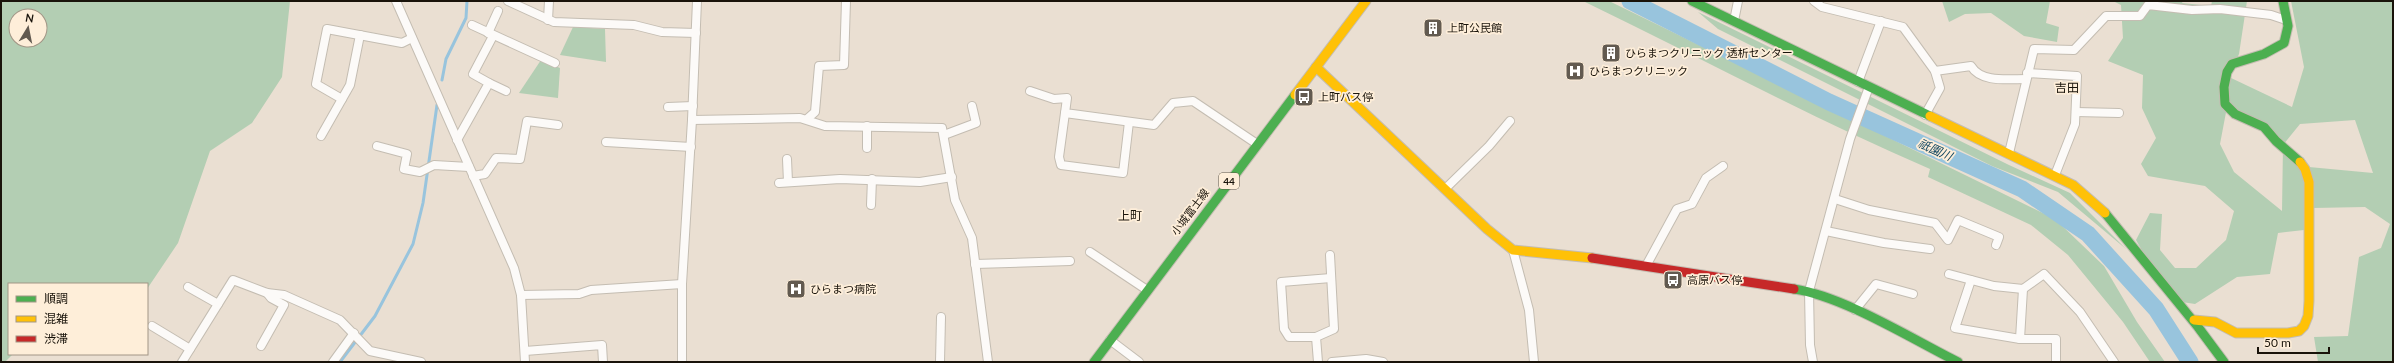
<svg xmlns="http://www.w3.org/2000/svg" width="2394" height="363" font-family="Lato,'Noto Sans JP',sans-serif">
<rect width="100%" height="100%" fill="#eadfd2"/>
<g fill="#b3ceb3" fill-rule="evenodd">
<path d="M1,1H290L282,77L252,123L210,151L178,243L147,289V284H9V354H13L5,362H1ZM16,16H40V40H16Z"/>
<path d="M1583,1H1609L2055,219L2104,266L2137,322L2165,362H2150L2123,322L2068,255L2031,225L1928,177L1930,169C1812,118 1699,57 1583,1Z"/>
<path d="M1942,1H2050L2046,23L2059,27L2057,42L2024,36L1991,13L1965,14L1949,22Z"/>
<path d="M2113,1H2183L2182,3L2211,6L2212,1H2247L2239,54L2229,77L2292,107L2304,67L2291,1H2393V362H2318L2314,337L2348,336L2359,257L2381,248L2390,224L2365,207L2313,208V229L2278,233L2270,274L2237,277L2195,304L2182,302L2148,261L2136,240L2150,213L2162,214L2160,250L2175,268H2196L2226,240L2234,211L2205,186L2148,176L2141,164L2156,138L2142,108L2143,75L2108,61L2123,38L2121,5ZM2227,107L2283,145L2282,211L2234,172L2220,144ZM2355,120L2373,173L2309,167L2283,145L2300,124Z"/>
<path d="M1698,12L2009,165L2070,193L2126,249L2058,192L1992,166L1718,29Z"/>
<path d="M573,27L605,29L606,62L560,55Z"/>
<path d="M541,60L560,68L558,98L519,93Z"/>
</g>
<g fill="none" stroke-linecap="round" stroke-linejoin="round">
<g stroke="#98c4dd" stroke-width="3">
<path d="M442,80L446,59L466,18L467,1"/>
<path d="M340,362L375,316L413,244L423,203L437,105"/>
</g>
<path stroke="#98c4dd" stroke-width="17" d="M1630,1L1829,102L2022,189L2088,234L2156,309L2190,362"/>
<g stroke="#c4bdb2" stroke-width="10">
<g id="street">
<path d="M396,1L514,268L521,295L525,362"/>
<path d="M508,1L554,22L634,25L662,32L696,33"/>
<path d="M1814,1L1822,7L1903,27L1935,71L1940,88L1925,115"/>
<path d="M548,20L549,1"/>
<path d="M1734,21L1738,1"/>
<path d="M472,25L555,63"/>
<path d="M488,33L498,11"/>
<path d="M1935,71L1971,66C1981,83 2008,79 2026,79"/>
<path d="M2027,73L2077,76L2075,124L2055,175"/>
<path d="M1858,82L1881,21"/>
<path d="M489,83L506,91"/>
<path d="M1030,91L1054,99L1067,98L1065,113L1154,125L1173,103L1193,101L1257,144"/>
<path d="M342,99L316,84L327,29L402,43L412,38"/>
<path d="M668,107L693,106"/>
<path d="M2076,112L2119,113"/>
<path d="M1065,113L1059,157L1061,165L1123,173L1129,122"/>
<path d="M807,119L815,112L819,66L844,65L846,1"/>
<path d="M692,120L800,118L825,126L942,128L955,200L972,238L988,362"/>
<path d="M944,135L976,123L972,106"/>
<path d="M321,136L350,85L360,35"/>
<path d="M457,140L489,83L473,74L493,36"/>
<path d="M606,142L691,147"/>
<path d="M377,146L407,154L404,169L420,172L434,165L469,167"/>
<path d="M867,148V126"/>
<path d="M2009,153L2034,49L2074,50L2106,16H2140L2148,5L2192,10L2220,9L2271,15L2286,20"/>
<path d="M787,159L788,182"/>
<path d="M473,176L485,174L496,158L520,159L527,121L558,125"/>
<path d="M779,183L840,179L920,182L952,177"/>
<path d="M1445,189L1489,146L1510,121"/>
<path d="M1835,199L1869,210L1935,223L1948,240L1958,220L1999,237L1996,245"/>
<path d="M871,205L872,179"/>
<path d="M1826,231L1884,243L1930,249"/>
<path d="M1513,250L1529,310L1534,362"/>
<path d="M1090,252L1147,290"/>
<path d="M975,264L1070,261"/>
<path d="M1646,266L1677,209L1692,204L1706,178L1723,166"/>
<path d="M1949,274L1994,286L2023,289L2044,274L2080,312L2114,362"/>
<path d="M1971,280L1955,328L2020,339H2056V362"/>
<path d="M188,287L218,304"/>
<path d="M521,295L579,294L591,290L682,284"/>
<path d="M1855,310L1876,284L1913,294"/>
<path d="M152,326L190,349"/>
<path d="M1316,337H1289L1284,329L1281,282L1331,278"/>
<path d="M2020,339L2023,289"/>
<path d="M1110,340L1139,362"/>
<path d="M261,346L284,305L271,298L267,293"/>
<path d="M525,351L602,345L603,362"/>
<path d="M182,362L233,280L267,293L284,295L340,320L370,351L421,362"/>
<path d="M333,362L354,333"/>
<path d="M682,362V284L692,120L697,1"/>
<path d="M940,362L941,317"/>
<path d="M1318,362L1316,337L1334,329L1330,255"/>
<path d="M1332,362L1366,359L1383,362"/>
<path d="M1813,362L1810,345L1809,291L1850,139L1869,87"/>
</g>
</g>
<g stroke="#c4bdb2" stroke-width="11">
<g id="fast">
<path d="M1692,1L1930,116"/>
<path d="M2283,1L2288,26L2284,43L2264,54L2232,64L2227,72L2224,87L2225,104L2235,114L2264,127L2276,141L2300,162"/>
<path d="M2105,213L2198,327L2224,362"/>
<path d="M1794,289C1843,296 1912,339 1958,362"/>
<path d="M1094,362L1295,95"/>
</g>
</g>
<g stroke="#c4bdb2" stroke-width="11">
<g id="slow">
<path d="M1316,67L1487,229L1513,250L1592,258"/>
<path d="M1295,95L1366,1"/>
<path d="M1930,116L2073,185L2105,213"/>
<path d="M2194,320L2215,322L2236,333H2288L2299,331L2304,326L2308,316L2309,301V182L2305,169L2300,162"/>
</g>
</g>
<g stroke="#c4bdb2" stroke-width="11">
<path id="jam" d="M1592,258L1794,289"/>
</g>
<use href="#street" stroke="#fcfaf8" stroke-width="8"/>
<use href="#fast" stroke="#4caf50" stroke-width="9"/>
<use href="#slow" stroke="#ffc107" stroke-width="9"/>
<use href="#jam" stroke="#c62828" stroke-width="9"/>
</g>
<defs>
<g id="building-square" transform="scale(1)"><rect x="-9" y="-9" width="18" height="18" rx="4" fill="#625a50" stroke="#feeed9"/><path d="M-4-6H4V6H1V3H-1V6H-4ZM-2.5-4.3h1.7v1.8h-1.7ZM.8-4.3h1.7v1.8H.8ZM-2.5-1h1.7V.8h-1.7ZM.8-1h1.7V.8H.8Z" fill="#fff"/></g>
<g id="hospital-square" transform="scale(1)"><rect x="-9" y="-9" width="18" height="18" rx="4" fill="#625a50" stroke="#feeed9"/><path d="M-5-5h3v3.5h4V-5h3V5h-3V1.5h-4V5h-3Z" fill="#fff"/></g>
<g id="bus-square" transform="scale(1)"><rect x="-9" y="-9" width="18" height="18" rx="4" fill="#625a50" stroke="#feeed9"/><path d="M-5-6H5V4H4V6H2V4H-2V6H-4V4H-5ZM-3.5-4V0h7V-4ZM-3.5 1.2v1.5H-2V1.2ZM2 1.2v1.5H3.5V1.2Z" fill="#fff"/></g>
</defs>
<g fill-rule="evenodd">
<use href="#building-square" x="1433" y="28"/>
<use href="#building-square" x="1611" y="53"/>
<use href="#hospital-square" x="1575" y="71"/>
<use href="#bus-square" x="1304" y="97"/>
<use href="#bus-square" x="1673" y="280"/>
<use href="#hospital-square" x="796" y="289"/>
</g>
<g text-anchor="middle" stroke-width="3.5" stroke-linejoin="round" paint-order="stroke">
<rect fill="#feeed9" stroke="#5e5548" stroke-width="1" x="1219" y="173" width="20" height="16" rx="3"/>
<g font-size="10" font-weight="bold" fill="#19130a">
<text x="1229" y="185">44</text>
</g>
<g font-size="11" fill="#19130a" stroke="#feeed9" text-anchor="start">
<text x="1447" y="32">上町公民館</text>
<text x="1625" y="57">ひらまつクリニック 透析センター</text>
<text x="1589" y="75">ひらまつクリニック</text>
<text x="1318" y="101">上町バス停</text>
<text x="1687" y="284">高原バス停</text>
<text x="810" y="293">ひらまつ病院</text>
</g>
<g font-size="11" fill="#19130a" stroke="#feeed9">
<text transform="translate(1190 212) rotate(-53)" y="4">小城富士線</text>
</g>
<g font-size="12" fill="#19130a" stroke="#feeed9">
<text x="2067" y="92">吉田</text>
<text x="1130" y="220">上町</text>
</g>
<g font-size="12" font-style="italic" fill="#063f5b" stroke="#feeed9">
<text transform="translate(1935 150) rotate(24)" y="4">祇園川</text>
</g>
</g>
<rect width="2394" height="363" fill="none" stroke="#19130a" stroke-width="4"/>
<rect x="8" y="283" width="140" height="72" fill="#feeed9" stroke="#a29686"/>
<rect x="16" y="296" width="20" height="6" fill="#4caf50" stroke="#a29686"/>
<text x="44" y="303" font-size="12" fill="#19130a">順調</text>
<rect x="16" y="316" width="20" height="6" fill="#ffc107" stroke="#a29686"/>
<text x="44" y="323" font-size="12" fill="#19130a">混雑</text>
<rect x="16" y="336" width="20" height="6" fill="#c62828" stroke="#a29686"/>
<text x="44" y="343" font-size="12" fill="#19130a">渋滞</text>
<g transform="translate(28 28) rotate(10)"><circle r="19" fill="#feeed9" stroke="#a29686"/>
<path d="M0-3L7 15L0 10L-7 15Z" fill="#625a50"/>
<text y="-6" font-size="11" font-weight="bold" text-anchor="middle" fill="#19130a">N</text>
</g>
<path d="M2258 347v6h71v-6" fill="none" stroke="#19130a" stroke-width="2"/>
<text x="2264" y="347" font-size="12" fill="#19130a" stroke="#feeed9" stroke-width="3" paint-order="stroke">50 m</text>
</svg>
